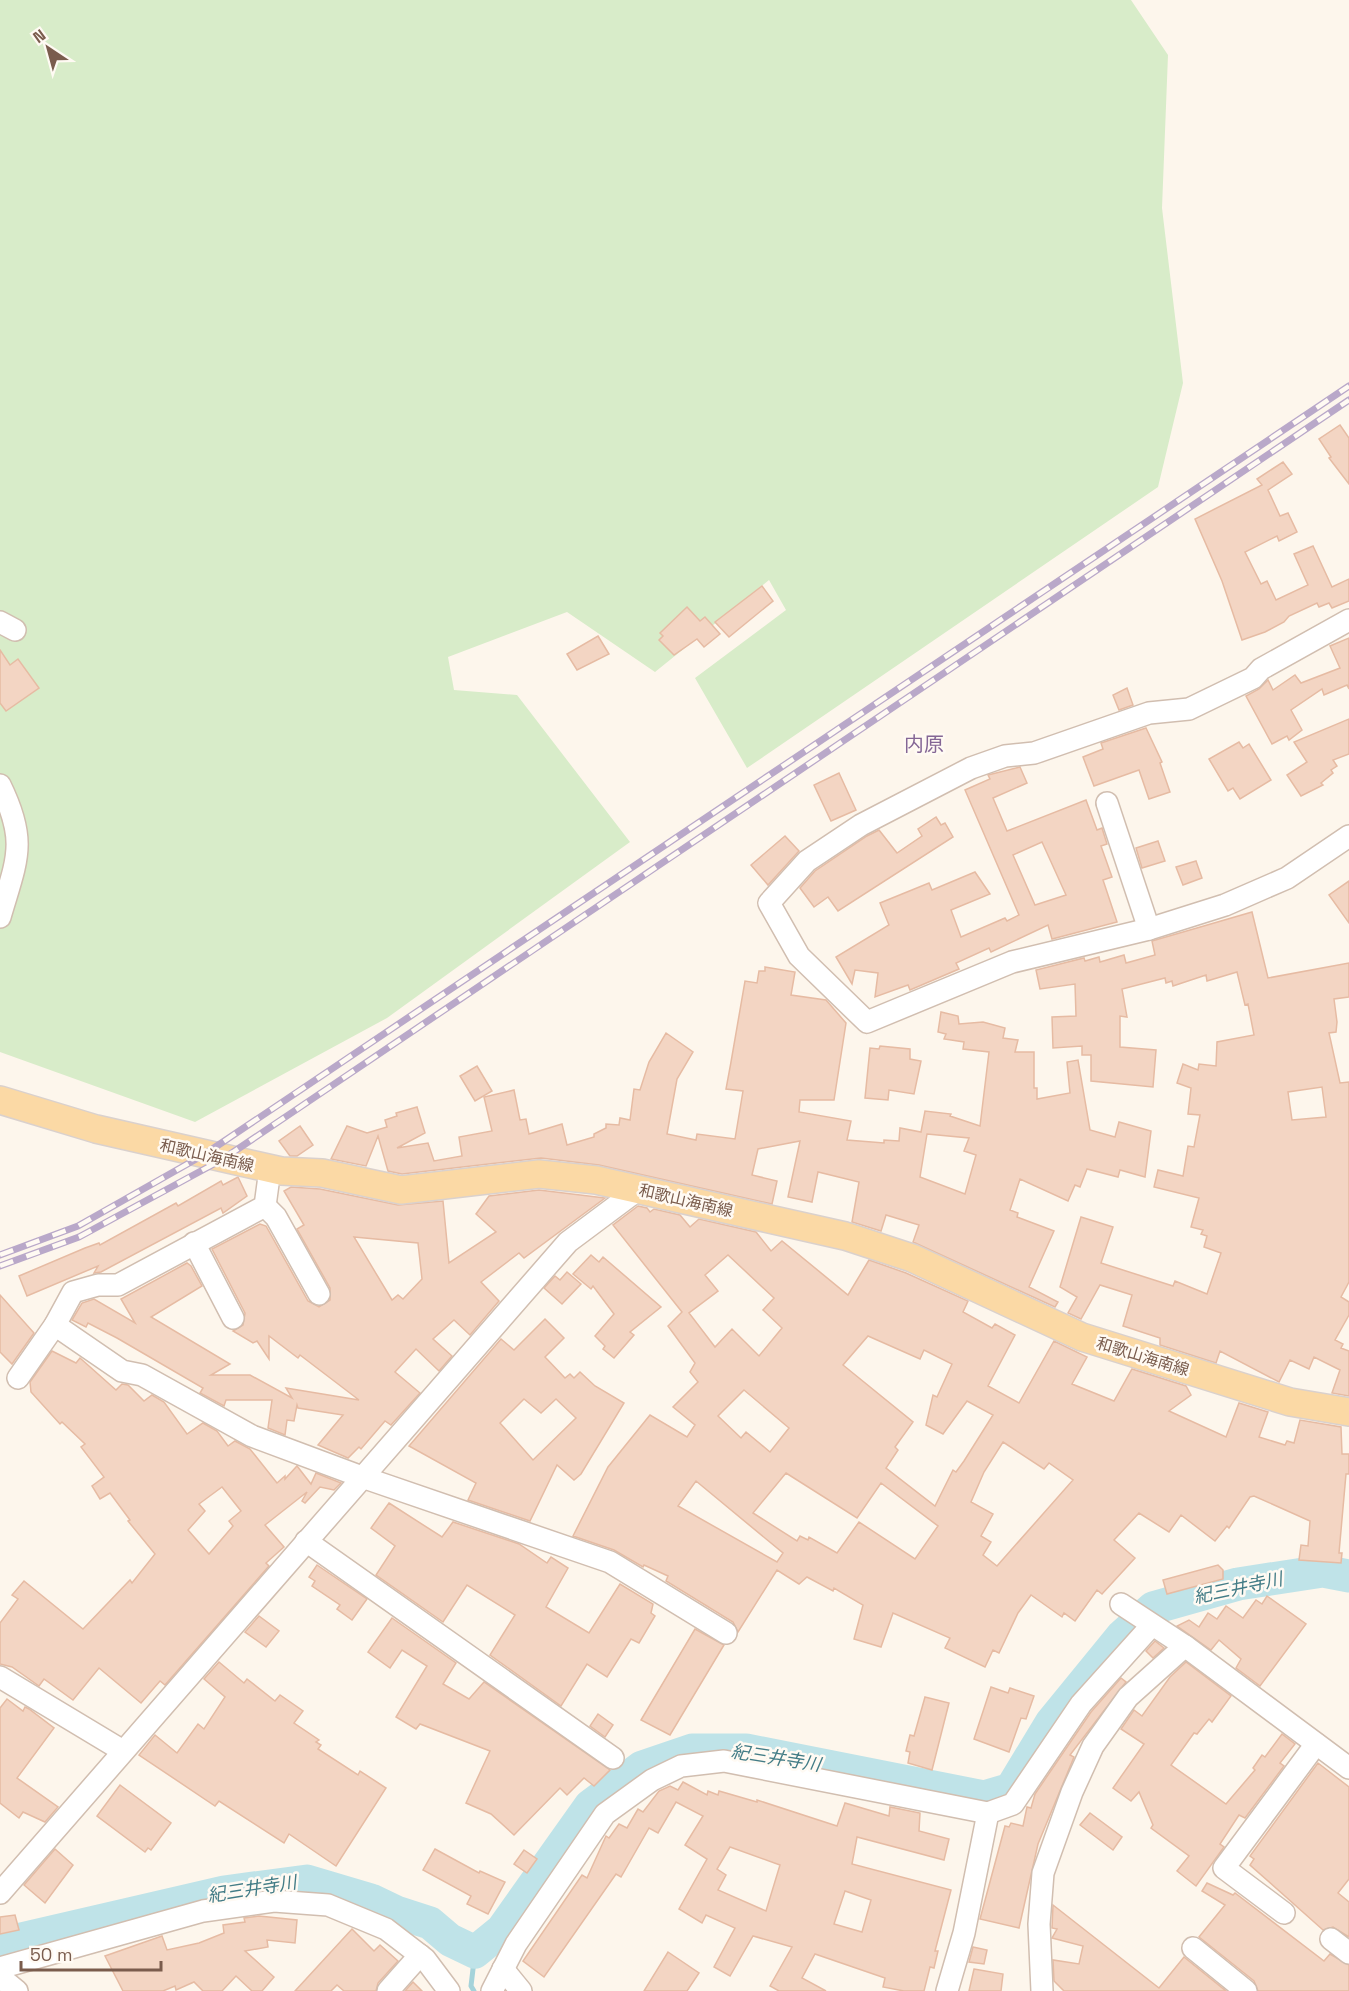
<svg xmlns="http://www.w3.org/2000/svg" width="1349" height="1991" font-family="'Space Grotesk','Noto Sans JP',sans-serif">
<rect width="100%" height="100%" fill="#fdf6ec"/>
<path fill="#d8ecc9" d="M0,0H1131L1168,55L1162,208L1183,383L1158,487L747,768L695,678L786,610L769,580L655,672L567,612L448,657L454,690L517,695L630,842L387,1018L195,1122L0,1052Z"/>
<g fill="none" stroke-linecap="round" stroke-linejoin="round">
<path stroke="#a5d3da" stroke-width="5" d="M474,1991L471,1986L475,1952"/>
<path stroke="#bfe3e8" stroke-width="33" d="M0,1944L224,1892L307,1881L371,1900L396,1912L430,1923L450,1940L475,1952L502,1930L590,1806L642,1767L692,1750H746L984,1797L1011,1789L1051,1723L1122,1636L1153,1608L1238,1584L1323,1571L1349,1576"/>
</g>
<g fill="#f3d5c3" stroke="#e6bba3" stroke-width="1.5" fill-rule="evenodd">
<path d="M1340,425L1349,438V484L1329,458L1331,457L1319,439Z"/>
<path d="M1283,462L1292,474L1268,490L1280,516L1288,513L1297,532L1279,541L1277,536L1245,552L1261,584L1267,581L1276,600L1308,585L1294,554L1313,546L1332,587L1349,579V601L1332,608L1329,603L1319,607L1317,603L1289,616L1284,622L1265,632L1242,640L1222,581L1195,519L1262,485L1257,479Z"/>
<path d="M762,586L773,601L729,637L715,622Z"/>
<path d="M687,607L700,621L705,617L720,634L704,647L697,639L674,655L659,640L663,636L660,633Z"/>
<path d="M598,636L609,654L577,670L567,654Z"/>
<path d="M1349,638V689L1347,685L1324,695L1322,689L1291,710L1302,730L1289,740L1287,736L1272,744L1246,696L1259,689L1268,680L1273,690L1295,675L1301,683L1340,668L1330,646Z"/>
<path d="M0,650L10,665L18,659L39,688L6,711L0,703Z"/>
<path d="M1127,688L1133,705L1119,710L1113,695Z"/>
<path d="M1349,719V754L1333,760L1337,766L1331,770L1333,773L1321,783L1323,785L1301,796L1287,775L1307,762L1294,742Z"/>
<path d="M1146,728L1162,762L1160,763L1170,792L1149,799L1139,770L1094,786L1083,757L1103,749L1101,743Z"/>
<path d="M1239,742L1243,748L1249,744L1271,780L1240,799L1233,788L1228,791L1209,759Z"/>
<path d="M1020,767L1027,783L993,798L1007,831L1086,800L1097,830L1102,828L1107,844L1101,846L1112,877L1103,880L1117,922L1052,939L1048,925L991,952L989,948L956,963L959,969L910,990L908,985L875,997L878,973L855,970L852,984L836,957L889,925L880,903L929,883L932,890L975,872L990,894L951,910L961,937L1005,918L1007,921L1019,915L965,790L990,779L988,775ZM1042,842L1066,895L1035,905L1013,855Z"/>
<path d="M839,773L856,810L831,821L814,785Z"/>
<path d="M936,817L941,825L945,823L953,837L838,911L828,897L814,907L800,888L815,871L867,836L879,830L897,853L922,836L918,829Z"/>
<path d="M785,836L799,851L768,885L751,865Z"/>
<path d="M1158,841L1165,861L1142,868L1136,848Z"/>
<path d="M1196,861L1202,878L1183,885L1176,867Z"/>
<path d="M1349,881V923L1329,895Z"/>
<path d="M1252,912L1268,978L1349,963V997L1334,999L1337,1022L1336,1032L1329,1033L1340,1083L1349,1082V1282L1341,1297L1349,1302V1315L1335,1340L1343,1344L1341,1348L1349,1351V1396L1332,1393L1340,1370L1314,1357L1309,1369L1290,1360L1279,1382L1220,1351L1216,1363L1160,1345V1338L1123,1326L1132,1295L1100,1285L1081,1319L1068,1313L1077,1297L1060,1287L1081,1217L1113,1227L1101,1263L1173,1286L1175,1281L1207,1294L1221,1253L1204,1247L1207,1236L1201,1234L1203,1230L1191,1227L1199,1198L1154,1187L1158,1170L1183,1176L1188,1146L1194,1147L1200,1115L1188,1114L1191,1088L1177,1083L1183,1064L1198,1070L1199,1064L1216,1066L1217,1042L1254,1035L1248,1004L1245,1005L1237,972L1207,981L1206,975L1173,986L1172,981L1166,983L1165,978L1122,989L1127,1017L1120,1016V1047L1156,1050L1153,1087L1091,1081V1055H1082V1046L1053,1048L1052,1017L1076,1016L1075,984L1040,989L1036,970L1084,958L1085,961L1099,957L1100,962L1124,955L1126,963L1155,955L1152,941ZM1322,1087L1326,1117L1292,1120L1288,1092Z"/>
<path d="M765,967L795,972L791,995L826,1000L846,1023L834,1100H800L799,1112L851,1121L847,1140L884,1143V1140L899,1141L900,1128L921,1132L925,1111L951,1114L950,1116L980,1126L989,1052L963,1049L964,1042L944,1039L946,1034L938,1032L941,1012L958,1016L959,1024L983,1022L1005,1028L1003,1038L1018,1040L1015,1052H1034V1088H1037V1099L1070,1093L1067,1062L1078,1060L1090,1130L1115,1137L1119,1122L1151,1131L1145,1177L1120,1170L1118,1177L1087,1169L1080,1187L1075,1185L1068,1201L1020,1179L1010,1210L1018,1213L1017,1217L1054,1231L1029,1287L1058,1302L1055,1307L913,1242L919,1225L886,1215L881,1231L852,1222L859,1182L818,1172L812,1202L788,1197L800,1141L758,1149L752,1175L777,1181L772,1204L599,1165L541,1158L402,1174L388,1171L378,1136L366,1166L331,1159L347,1126L367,1133L387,1127L385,1120L397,1116L396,1113L417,1107L425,1133L397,1148L428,1143L434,1161L462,1156L459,1137L492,1131L484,1097L514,1090L520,1120L526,1119L529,1134L562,1124L567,1145L594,1137V1134L606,1128V1124L619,1125L620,1118L630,1120L634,1089L640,1090L649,1062L666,1033L693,1052L677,1079L667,1134L696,1140L697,1134L735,1139L743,1091L726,1089L731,1062L745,981L757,983L759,971H765ZM927,1134L969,1138L964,1151L976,1155L965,1194L920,1177Z"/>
<path d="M880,1046L910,1049V1059L921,1061L914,1094L889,1090L888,1100L865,1098L870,1048L879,1049Z"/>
<path d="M477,1066L492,1091L475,1101L460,1076Z"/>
<path d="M300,1126L313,1145L297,1156H290L279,1141Z"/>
<path d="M238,1177L247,1196L223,1213L221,1208L101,1272L94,1273L98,1266L27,1296L19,1276L85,1248L99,1243L100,1245L176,1203L178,1206L221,1181L223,1185Z"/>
<path d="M291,1187L320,1189L398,1205L443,1201L449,1263L496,1232L476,1214L489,1196L539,1190L605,1198L524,1258L519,1253L481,1282L499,1301L470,1335L454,1320L433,1339L452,1356L439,1371L416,1349L395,1372L420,1393L391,1425L385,1421L361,1449L359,1447L348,1458L318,1445L343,1415L298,1408L297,1405L294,1421L287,1420L285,1435L268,1428L272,1400H226L224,1406L200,1393L203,1388L117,1338L88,1323L86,1327L72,1320L82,1303L94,1299L135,1323L121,1299L187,1263L191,1266L202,1286L151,1317L230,1364L211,1375H250L292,1398L286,1388L359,1400L300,1355L298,1358L269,1336V1359L257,1341L253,1343L233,1331L243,1325L245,1313L212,1249L260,1224L266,1226L308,1301L319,1307L330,1300V1288L297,1229L304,1225L284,1191ZM354,1237L418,1243L422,1279L403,1299L398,1295L392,1300Z"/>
<path d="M638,1206L647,1208L650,1212L654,1209L680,1215L690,1227L699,1219L756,1232L771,1251L782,1241L848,1295L869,1260L906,1273L968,1301L963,1312L992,1328L995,1324L1015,1335L988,1386L1019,1403L1054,1341L1087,1357L1072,1384L1114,1401L1132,1369L1186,1386L1191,1395L1169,1411L1226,1437L1239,1403L1268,1412L1259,1437L1285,1445L1287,1441L1294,1443L1300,1420L1341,1427L1342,1454H1349V1474H1346L1339,1553H1342L1341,1563L1299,1560L1301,1545L1308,1546L1310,1521L1254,1496L1250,1497L1229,1528L1227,1526L1215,1541L1181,1515L1169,1532L1139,1513L1114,1540L1135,1558L1102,1594L1097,1590L1075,1621L1064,1613L1062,1617L1031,1595L1018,1613L999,1653L993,1650L985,1667L945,1648L950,1638L893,1613L881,1647L854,1639L863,1605L834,1588L833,1591L807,1577L799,1584L777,1570L738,1632L733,1622L666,1581L668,1576L644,1565L643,1567L614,1550L573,1536L608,1467L650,1415L687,1437L695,1425L673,1407L698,1382L690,1372L695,1363L668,1326L682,1312L613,1225ZM728,1255L774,1298L763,1310L782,1328L759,1356L732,1329L715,1347L689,1313L718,1291L705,1275ZM868,1336L920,1359L924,1350L952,1364L937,1397L933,1395L926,1425L943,1434L967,1401L993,1415L964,1461L956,1472L953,1470L935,1506L886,1468L898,1450L895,1447L913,1422L843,1365ZM744,1390L789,1428L770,1452L746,1432L741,1438L718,1416ZM1003,1442L1044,1469L1049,1463L1073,1480L997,1566L983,1555L991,1542L981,1536L993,1514L971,1502L984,1472ZM786,1473L857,1518L881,1483L938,1526L915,1559L859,1522L837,1553L809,1537L808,1540L800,1536L797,1541L753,1513ZM696,1481L783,1553L777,1562L678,1506Z"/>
<path d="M591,1255L599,1262L603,1257L661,1307L630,1332L634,1335L614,1358L603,1349L605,1346L595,1336L614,1314L593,1286L591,1289L573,1274Z"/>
<path d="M567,1272L581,1284L562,1304L544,1288L555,1276L560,1280Z"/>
<path d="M0,1295L34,1333L12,1364L0,1352Z"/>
<path d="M545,1319L564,1338L545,1357L565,1378L570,1374L574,1378L580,1372L595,1386L624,1403L581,1474L574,1480L557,1465L530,1521L468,1500L476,1483L409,1446L501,1339L514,1350ZM524,1399L541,1413L556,1399L576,1418L533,1460L500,1423Z"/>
<path d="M52,1351L76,1363L80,1358L116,1390L122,1384L128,1385L144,1401L152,1395L164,1402L187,1434L203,1423L217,1431L228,1446L235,1441L250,1449L277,1483L285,1476V1479L297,1466L311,1484L316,1473L341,1483L334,1490L320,1487L305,1503L302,1501L307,1492L265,1525L284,1547L266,1563L269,1566L165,1685L160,1681L141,1703L99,1668L73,1700L44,1679L39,1686L12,1667L0,1664V1623L18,1599L12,1595L24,1581L83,1629L130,1580L132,1583L155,1554L128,1521L130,1520L110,1493L100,1499L92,1486L104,1477L81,1447L85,1444L62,1422L60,1424L31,1392L30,1382ZM222,1487L241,1511L229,1521L233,1526L209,1554L188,1530L205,1511L199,1504Z"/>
<path d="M389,1503L442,1537L453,1522L519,1544L547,1563L551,1557L568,1568L546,1607L589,1633L620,1584L653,1604L651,1613L655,1616L639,1643L631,1639L607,1677L587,1664L561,1706L490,1655L515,1615L467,1585L443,1622L376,1575L395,1546L371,1528Z"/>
<path d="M317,1565L367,1599L352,1620L337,1609L340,1605L312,1586L315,1581L309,1577Z"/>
<path d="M1218,1565L1223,1570V1579L1167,1594L1163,1580Z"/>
<path d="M1267,1596L1306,1624L1260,1686L1236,1668L1241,1659L1219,1640L1211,1650L1177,1626L1189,1620L1199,1627L1208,1613L1217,1619L1226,1606L1243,1618L1256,1600L1262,1604Z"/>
<path d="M259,1616L279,1631L266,1647L245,1632Z"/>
<path d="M392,1618L456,1663L443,1684L469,1699L484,1682L610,1770L594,1786L584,1778L567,1795L560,1788L514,1835L491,1814L466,1803L490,1751L420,1724L416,1729L396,1717L427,1666L402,1650L390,1668L368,1652Z"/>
<path d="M695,1629L724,1645L670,1735L641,1720Z"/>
<path d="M1155,1641L1164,1648L1153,1658L1146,1651Z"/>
<path d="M219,1662L244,1683L247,1679L275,1701L280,1695L303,1711L294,1723L319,1740L316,1742L321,1745L318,1749L358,1775L360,1771L386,1788L336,1866L289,1834L284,1843L219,1801L215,1806L139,1755L155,1735L177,1753L198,1724L204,1729L225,1697L204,1679Z"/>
<path d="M1186,1662L1231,1696L1212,1722L1209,1719L1197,1734L1194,1733L1171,1765L1226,1804L1255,1770L1253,1768L1262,1755L1265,1757L1282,1734L1295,1744L1280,1763L1284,1766L1245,1818L1239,1815L1220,1844L1224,1847L1196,1886L1177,1871L1189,1856L1151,1828L1153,1825L1139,1792L1131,1801L1113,1788L1144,1744L1121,1729L1134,1710L1142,1716L1170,1677Z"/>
<path d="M1121,1678L1126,1682L1070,1755L1074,1757L1038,1844L1019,1928L980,1919L1005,1826L1009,1827L1011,1823L1023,1826L1027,1807L1031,1808L1035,1794L1091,1712Z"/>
<path d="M991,1687L1008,1693L1010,1688L1034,1696L1026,1719L1021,1718L1009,1752L974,1739Z"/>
<path d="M925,1697L949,1703L932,1770L908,1763L910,1752L906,1751L910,1735L914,1736Z"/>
<path d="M7,1699L23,1711L25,1707L29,1709L54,1728L17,1778L58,1807L45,1822L23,1812L19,1818L0,1803V1708Z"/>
<path d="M598,1714L613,1725L605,1737L590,1726Z"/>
<path d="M1318,1763L1349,1787V1879L1338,1893L1349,1902V1937L1333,1927L1323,1930L1250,1865L1254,1859L1250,1856Z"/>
<path d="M683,1782L707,1795L708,1791L718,1795L719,1791L757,1802V1800L837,1826L845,1803L889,1816L890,1807L920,1813L919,1831L949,1839L944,1860L857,1837L852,1864L951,1890L935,1951H938L934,1968L930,1967L924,1991H904L883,1987L885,1978L815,1954L802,1978L826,1991H779L770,1986L792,1947L753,1936L730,1976L714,1967L735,1928L706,1915L702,1923L679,1909L707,1859L685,1845L703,1816L676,1802L658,1833L649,1828L621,1877L616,1874L544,1977L523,1961L582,1875L587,1878L606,1836L609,1838L619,1824L627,1828L638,1809L643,1812L659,1791L670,1786L678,1790ZM730,1847L780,1865L766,1911L718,1890L726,1875L717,1869ZM845,1891L871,1900L862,1932L834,1924Z"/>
<path d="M120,1785L171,1823L151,1850L148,1848L145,1852L97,1816Z"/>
<path d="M1090,1813L1122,1837L1113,1850L1080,1825Z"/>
<path d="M55,1849L73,1865L45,1903L24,1885Z"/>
<path d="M435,1849L479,1873L480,1871L505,1882L488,1914L467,1904L471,1896L423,1870Z"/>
<path d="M524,1850L537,1859L527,1873L514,1864Z"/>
<path d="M1207,1883L1233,1895L1235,1893L1324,1961L1330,1954L1349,1965V1991H1258L1254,1981L1199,1937L1225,1905L1202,1891Z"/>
<path d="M1053,1905L1159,1988L1184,1957L1226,1991H1064L1054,1981L1053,1960L1079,1964L1083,1946L1052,1938L1057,1929L1052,1928Z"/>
<path d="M15,1915L19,1930L0,1934V1917Z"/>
<path d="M259,1916L297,1920L295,1943L267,1940L268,1947L245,1951L274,1977L262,1991H252L236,1976L222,1991H203L194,1982L176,1990L175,1986L163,1991H123L105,1956L162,1936L167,1950L199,1943L224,1933L223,1925L245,1922L244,1918Z"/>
<path d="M352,1929L374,1951L380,1945L398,1961L378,1983L376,1991H344L337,1985L331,1991H295Z"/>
<path d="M973,1947L987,1950L984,1964L969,1962Z"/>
<path d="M668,1952L699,1973L687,1991H644Z"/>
<path d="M974,1969L1003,1974L1001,1991H969Z"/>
<path d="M413,1982L422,1991H405Z"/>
</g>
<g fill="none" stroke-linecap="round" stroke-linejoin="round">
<g stroke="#d1beb0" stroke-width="24">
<g id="minor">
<path d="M1349,620L1261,669L1253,678L1189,709L1149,713L1034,753L1005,756L971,768L861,825L807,861L769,903L799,956L867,1022L1012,962L1149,929L1225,905L1287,878L1349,836"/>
<path d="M0,622L15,630"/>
<path d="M0,785C28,842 17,859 0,917"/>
<path d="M1107,803L1149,929"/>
<path d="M265,1206L276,1217L319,1294"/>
<path d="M194,1243L233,1318"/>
<path d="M55,1325L122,1371L142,1375L252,1436L362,1477L610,1562L726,1633"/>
<path d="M18,1378L55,1325L73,1292L98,1285H118L265,1206L270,1169"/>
<path d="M306,1541L613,1758"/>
<path d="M1121,1604L1185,1646L1349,1768"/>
<path d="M0,1677L123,1751"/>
<path d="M988,1813L1013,1804L1081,1704L1152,1625"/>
<path d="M0,1893L568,1242L639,1189"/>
<path d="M1284,1913L1224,1868L1316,1744"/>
<path d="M1331,1939L1349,1953"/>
<path d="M1193,1948L1246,1991"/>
<path d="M0,1968L203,1911L274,1901L328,1905L386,1929L425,1959L449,1991"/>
<path d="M503,1969L521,1991"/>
<path d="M0,1977L17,1991"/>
<path d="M388,1991L420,1955"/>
<path d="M492,1991L516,1944L605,1814L652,1780L681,1766L724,1761L988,1813L964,1933L947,1991"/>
<path d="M1042,1991L1039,1924L1043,1873L1072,1792L1093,1746L1128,1697L1185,1646"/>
</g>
</g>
<g stroke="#dad1cd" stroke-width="30">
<path id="major" d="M0,1100L96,1129L281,1171L322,1173L401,1190L539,1174L596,1180L845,1236L912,1258L1082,1337L1290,1402L1349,1412"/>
</g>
<use href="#minor" stroke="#fff" stroke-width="21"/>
<use href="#major" stroke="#fbd9a5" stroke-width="27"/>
<g stroke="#b9a8c9" stroke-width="7">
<g id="rail">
<path d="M0,1255L78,1226L205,1154L1349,386"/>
<path d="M0,1266L79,1237L223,1159L1349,400"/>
</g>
</g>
<use href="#rail" stroke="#fffaf3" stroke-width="4.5" stroke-dasharray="14" stroke-linecap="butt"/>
</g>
<g text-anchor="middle" stroke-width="5" stroke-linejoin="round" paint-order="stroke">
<g font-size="16" fill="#7a5c4d" stroke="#fffaf3">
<text transform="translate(207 1155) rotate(13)" y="6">和歌山海南線</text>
<text transform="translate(686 1200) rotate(13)" y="6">和歌山海南線</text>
<text transform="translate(1143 1356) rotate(17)" y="6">和歌山海南線</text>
</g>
<g font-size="18" font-style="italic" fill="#437c86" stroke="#fffaf3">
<text transform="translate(1238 1588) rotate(-12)" y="6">紀三井寺川</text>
<text transform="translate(776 1758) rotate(9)" y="6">紀三井寺川</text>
<text transform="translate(252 1889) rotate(-9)" y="6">紀三井寺川</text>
</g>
<g font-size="20" fill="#846695" stroke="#fffaf3">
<text x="924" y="751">内原</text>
</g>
</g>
<g transform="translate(48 48) rotate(324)" stroke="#fffaf3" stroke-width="4.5" paint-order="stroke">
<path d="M0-4.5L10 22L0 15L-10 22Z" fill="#7a5c4d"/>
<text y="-9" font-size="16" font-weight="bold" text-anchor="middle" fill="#7a5c4d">N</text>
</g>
<path d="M21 1961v9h140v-9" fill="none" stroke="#7a5c4d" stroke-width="3"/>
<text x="30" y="1961" font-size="18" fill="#7a5c4d" stroke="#fffaf3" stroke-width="4.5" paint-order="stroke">50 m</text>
</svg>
